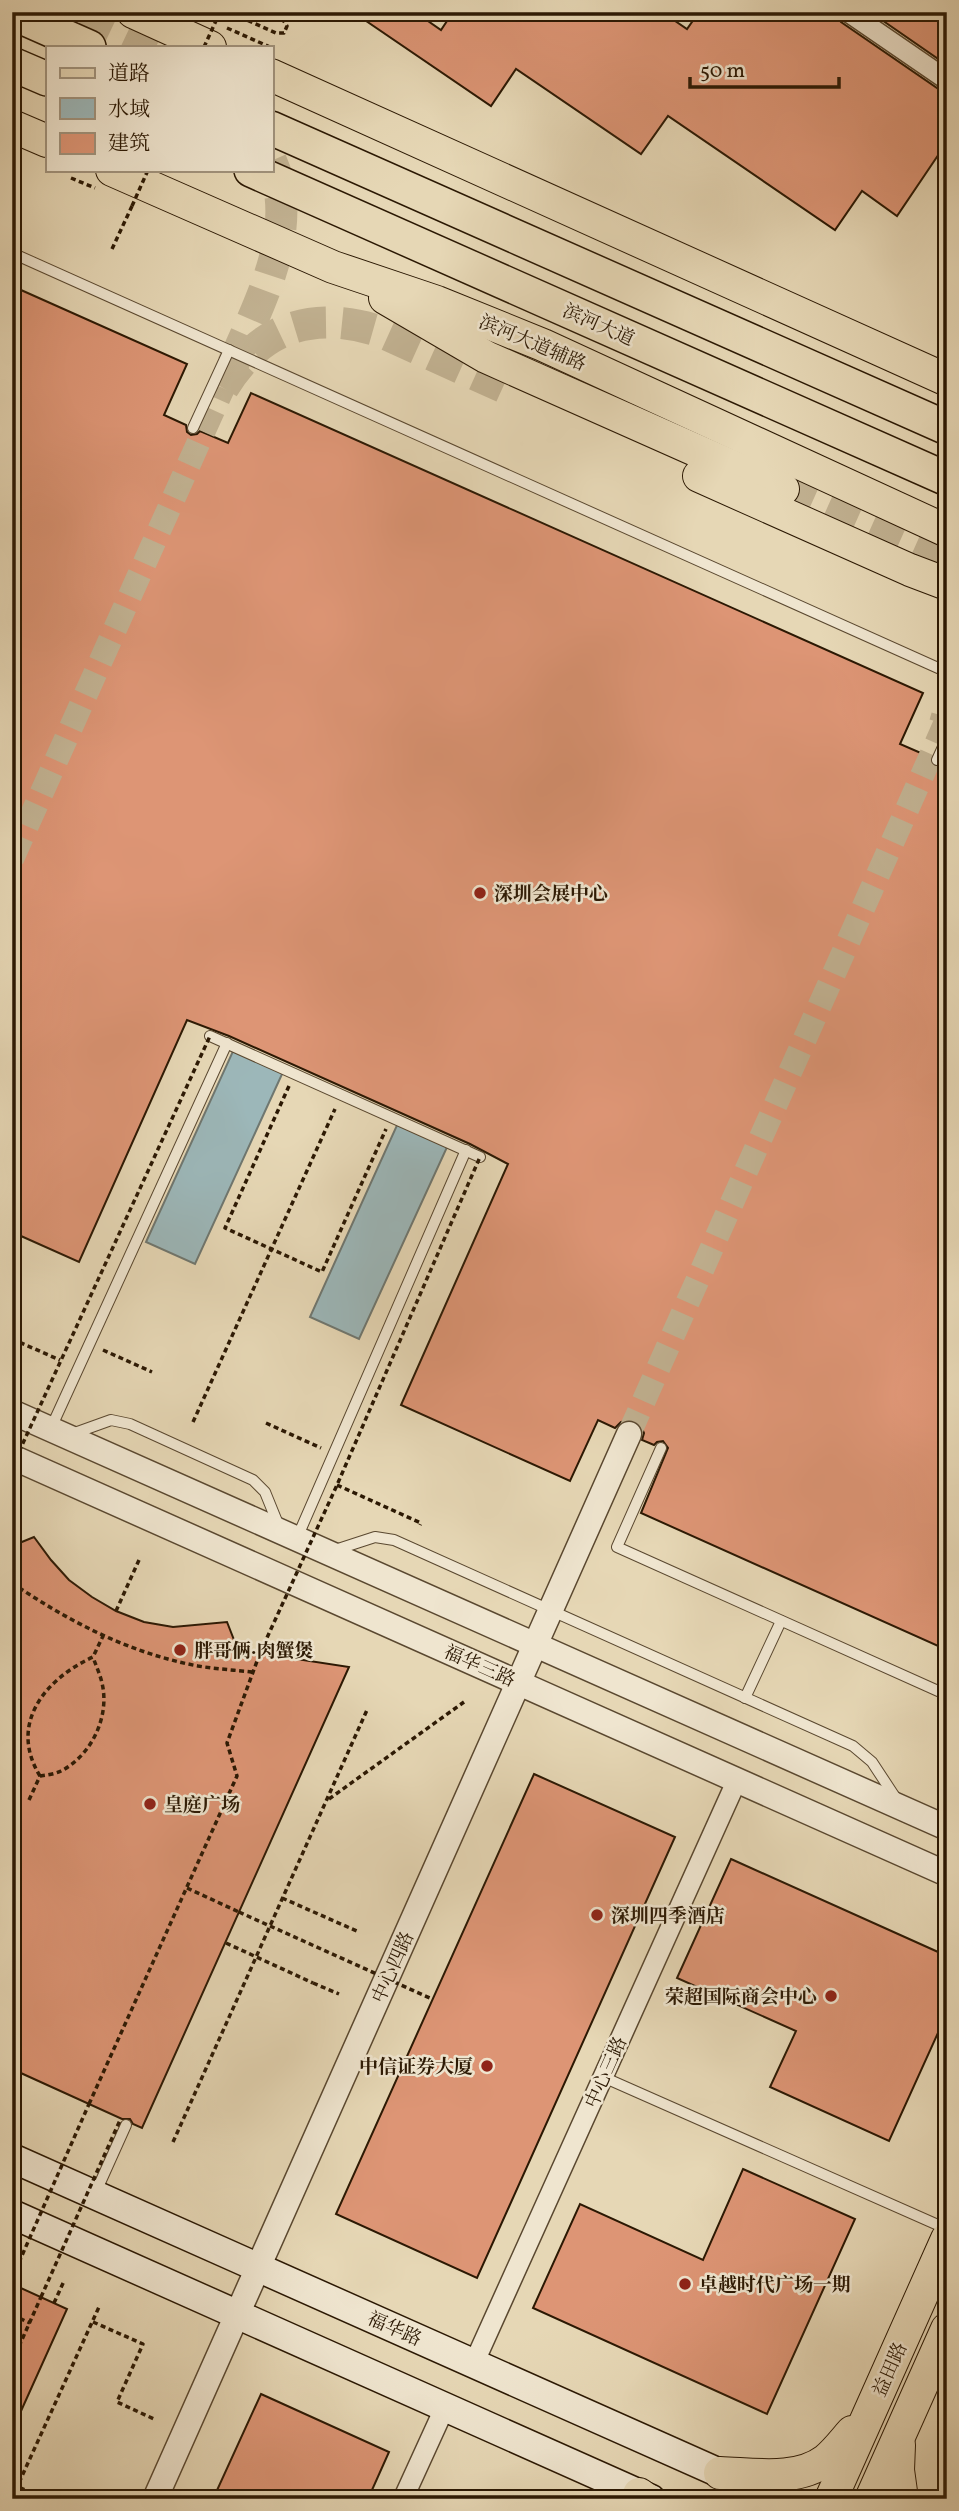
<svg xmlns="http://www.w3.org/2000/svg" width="959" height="2511" font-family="Vollkorn,'Noto Serif SC',serif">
<rect width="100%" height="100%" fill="#e6d7b5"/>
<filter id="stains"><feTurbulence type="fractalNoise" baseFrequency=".00286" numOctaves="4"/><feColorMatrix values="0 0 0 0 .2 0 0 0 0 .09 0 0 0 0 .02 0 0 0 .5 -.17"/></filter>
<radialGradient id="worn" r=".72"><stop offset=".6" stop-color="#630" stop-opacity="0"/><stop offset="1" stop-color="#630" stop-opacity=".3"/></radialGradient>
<g fill="#9cb7b9" stroke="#6f7770" stroke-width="2">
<path d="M234,1049L283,1072L195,1264L146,1242Z"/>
<path d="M398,1123L448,1145L359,1339L310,1317Z"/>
</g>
<g fill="#dd9575" stroke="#2b1803" stroke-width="2">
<path d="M353,12H415L441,30L453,12H662L687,29L699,12H833L841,22L940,90L947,92V142L897,216L862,191L835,230L668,116L641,154L516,69L491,106Z"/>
<path d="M883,12H947V65L879,18Z"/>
<path d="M12,286L187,364L164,415L186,425L187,432L191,435L197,434L200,431L228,443L251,393L923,693L900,744L930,757L931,764L935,767L944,763L947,765V1650L641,1513L668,1448L663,1441L657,1442L654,1445L642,1440L644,1433L641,1426L634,1420L621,1422L615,1428L598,1420L570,1481L401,1405L508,1164L470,1144L229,1036L187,1020L79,1262L12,1232Z"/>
<path d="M34,1537L51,1560L69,1580L92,1597L116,1611L144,1622L173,1627L227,1622L238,1650L349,1667L142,2128L133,2124L130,2119H122L12,2069V1546Z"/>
<path d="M534,1774L675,1837L477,2278L336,2214Z"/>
<path d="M731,1859L947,1956V2013L889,2141L770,2087L796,2031L677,1978Z"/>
<path d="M743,2169L855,2219L767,2414L533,2308L580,2204L703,2260Z"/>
<path d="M12,2284L67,2309L12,2431Z"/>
<path d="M261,2394L389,2452L368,2499H213Z"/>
</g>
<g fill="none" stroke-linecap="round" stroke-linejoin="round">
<g stroke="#c1b191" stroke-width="24" stroke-dasharray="24 12" stroke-linecap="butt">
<path d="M12,859L223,388"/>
<path d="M629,1434L945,724"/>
</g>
<g stroke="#c1b191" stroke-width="32" stroke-dasharray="32 16" stroke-linecap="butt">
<path d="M84,12L158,47"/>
<path d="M233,364C259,303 301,228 271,161"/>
<path d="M223,388C260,327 312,310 379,331L503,387"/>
<path d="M783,489L929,554L947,565"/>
<path d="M945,724L947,717"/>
</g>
<g stroke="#5a4830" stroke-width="12">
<g id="service">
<path d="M12,253L947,672"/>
<path d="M193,428L229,350"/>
<path d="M937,760L947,738"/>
<path d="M210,1036L480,1157"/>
<path d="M51,1428L227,1043"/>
<path d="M72,1434L111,1420L130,1424L253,1480L265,1492L278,1524"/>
<path d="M661,1448L617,1547L947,1695"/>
<path d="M297,1538L466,1150"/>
<path d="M335,1550L375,1537L394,1540L853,1746L872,1762L897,1800"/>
<path d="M745,1698L781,1621"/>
<path d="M603,2077L947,2229"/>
<path d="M95,2194L126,2125"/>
</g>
</g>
<g stroke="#5a4830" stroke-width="22">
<g id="minor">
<path d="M848,12L947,80"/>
<path d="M474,2363L737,1780"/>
<path d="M403,2499L445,2407"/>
</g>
</g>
<g stroke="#5a4830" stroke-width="27">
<g id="tertiary">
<path d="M12,1412L947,1828"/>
<path d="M12,1457L947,1874"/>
<path d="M155,2499L629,1434"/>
</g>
</g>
<g stroke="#2b1803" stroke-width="31">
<g id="secondary">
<path d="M12,2158L778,2499"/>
<path d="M12,2214L651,2499"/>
</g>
</g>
<g stroke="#2b1803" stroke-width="34">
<g id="primary">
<path d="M133,12L210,47"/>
<path d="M271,75L947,380"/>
<path d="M12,126L47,141"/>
<path d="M112,170L333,267L437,302L543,345L947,531"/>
<path d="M385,298L486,357L783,489"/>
<path d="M699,476L910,570L947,584"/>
<path d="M899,2445L898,2470L902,2499"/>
<path d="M720,2473C754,2474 797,2482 826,2460C836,2452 844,2441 852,2432"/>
<path d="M639,2494L646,2499"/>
<path d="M831,2499L947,2239"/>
<path d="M871,2499L947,2329"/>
</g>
</g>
<g stroke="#2b1803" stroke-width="36">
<g id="trunk">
<path d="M12,13L89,47"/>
<path d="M12,64L47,79"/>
<path d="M271,128L947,428"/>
<path d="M251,170L947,479"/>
</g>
</g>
<g stroke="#2b1803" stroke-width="3.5" stroke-dasharray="5 3.5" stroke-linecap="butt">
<path d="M240,17L276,33H284L287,26L283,20L266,12"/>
<path d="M227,28L270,47"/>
<path d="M71,178L95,188"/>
<path d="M112,249L132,206"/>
<path d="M289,1086L225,1228L322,1272L386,1129"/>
<path d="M12,1339L60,1360"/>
<path d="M103,1350L152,1372"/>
<path d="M193,1422L335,1109"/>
<path d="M266,1423L321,1448"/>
<path d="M337,1485L421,1523L420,1525"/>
<path d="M12,1583C70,1622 129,1653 198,1666C216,1669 234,1670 252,1672"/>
<path d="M116,1611L139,1560"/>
<path d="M40,1776C8,1724 45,1679 93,1657L103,1636"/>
<path d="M40,1776C47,1775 55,1774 61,1771C92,1755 110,1716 102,1683C100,1674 96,1666 93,1657"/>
<path d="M329,1799L464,1702"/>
<path d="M29,1800L40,1776"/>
<path d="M187,1888L239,1912"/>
<path d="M282,1898L359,1932"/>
<path d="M313,1983L339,1994"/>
<path d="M89,2104L237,1776L227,1743L260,1653"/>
<path d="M173,2142L367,1710"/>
<path d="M54,2303L64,2281"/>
<path d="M12,2315L30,2323"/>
<path d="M93,2322L143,2344L117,2402L154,2419"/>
<path d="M12,2362L41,2297"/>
<path d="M12,2498L99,2307"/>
</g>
<use href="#service" stroke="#efe5cf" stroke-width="10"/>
<use href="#minor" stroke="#efe5cf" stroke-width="19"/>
<use href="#tertiary" stroke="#efe5cf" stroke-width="24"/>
<use href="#secondary" stroke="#efe5cf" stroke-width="28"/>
<use href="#primary" stroke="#e6d7b5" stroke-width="32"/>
<use href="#trunk" stroke="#e6d7b5" stroke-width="33"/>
<g stroke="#2b1803" stroke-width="3.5" stroke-dasharray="5 3.5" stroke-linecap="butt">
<path d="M204,47L220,12"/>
<path d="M132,206L148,170"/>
<path d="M12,1467L210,1036"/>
<path d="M260,1653L337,1485L480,1157"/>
<path d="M239,1912L432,1999"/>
<path d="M226,1943L313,1983"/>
<path d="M12,2278L89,2104"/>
<path d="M41,2297L121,2118"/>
<path d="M12,2484L45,2499"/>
</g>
</g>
<g fill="#8f2418" stroke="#efe5cf" stroke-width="2.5">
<circle cx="480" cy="893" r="7"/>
<circle cx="180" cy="1650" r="7"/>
<circle cx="150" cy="1804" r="7"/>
<circle cx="597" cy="1915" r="7"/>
<circle cx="831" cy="1996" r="7"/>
<circle cx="487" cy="2066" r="7"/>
<circle cx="685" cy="2284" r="7"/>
</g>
<g text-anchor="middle" stroke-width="5" stroke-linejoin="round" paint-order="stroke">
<g font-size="19" fill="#2b1803" stroke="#efe5cf">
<text transform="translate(599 324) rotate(24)" y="7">滨河大道</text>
<text transform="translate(533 342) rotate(23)" y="7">滨河大道辅路</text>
<text transform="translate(480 1665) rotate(24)" y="7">福华三路</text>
<text transform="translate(392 1967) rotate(-66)" y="7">中心四路</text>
<text transform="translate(605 2072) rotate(-66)" y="7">中心三路</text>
<text transform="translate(395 2328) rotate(24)" y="7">福华路</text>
<text transform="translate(889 2369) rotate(-66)" y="7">益田路</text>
</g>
<g font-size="19" font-weight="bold" fill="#2b1803" stroke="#efe5cf" text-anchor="start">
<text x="494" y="900">深圳会展中心</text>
<text x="194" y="1657">胖哥俩·肉蟹煲</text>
<text x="164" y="1811">皇庭广场</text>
<text x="611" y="1922">深圳四季酒店</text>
<text x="817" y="2003" text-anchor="end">荣超国际商会中心</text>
<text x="473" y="2073" text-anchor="end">中信证券大厦</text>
<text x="699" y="2291">卓越时代广场一期</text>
</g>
</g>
<rect width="959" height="2511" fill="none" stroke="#e6d7b5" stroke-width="42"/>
<rect x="14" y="14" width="931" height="2483" fill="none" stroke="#2b1803" stroke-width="3.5"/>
<rect x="21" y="21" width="917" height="2469" fill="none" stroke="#2b1803" stroke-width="2"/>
<rect x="46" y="46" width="228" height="126" fill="#efe5cf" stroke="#a1937d" stroke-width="2"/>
<rect x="60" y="68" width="35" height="10" fill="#e6d7b5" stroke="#a1937d" stroke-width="2"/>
<text x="108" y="80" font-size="21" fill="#2b1803">道路</text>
<rect x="60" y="98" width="35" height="21" fill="#9cb7b9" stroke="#a1937d" stroke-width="2"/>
<text x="108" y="116" font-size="21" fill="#2b1803">水域</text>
<rect x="60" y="133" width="35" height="21" fill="#dd9575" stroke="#a1937d" stroke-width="2"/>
<text x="108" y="150" font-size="21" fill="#2b1803">建筑</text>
<path d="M690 77v10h149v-10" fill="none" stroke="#2b1803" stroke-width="3.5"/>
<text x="700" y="77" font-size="21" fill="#2b1803" stroke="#efe5cf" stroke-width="5" paint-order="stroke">50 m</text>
<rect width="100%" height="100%" filter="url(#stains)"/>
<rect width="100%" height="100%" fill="url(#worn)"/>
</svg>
